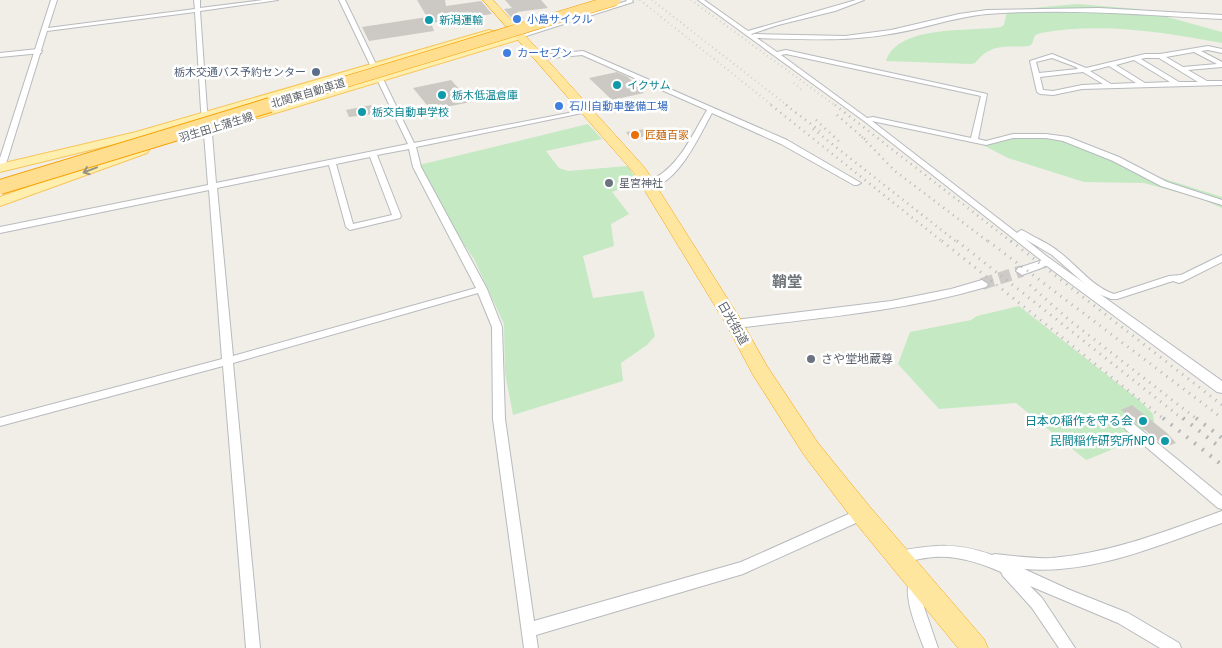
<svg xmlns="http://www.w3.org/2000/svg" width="1222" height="648" font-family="'Roboto Condensed','Noto Sans JP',sans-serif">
<rect width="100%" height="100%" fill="#f1eee7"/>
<g fill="#c4e9c3">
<path d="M1077,4L1138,9L1222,32V43C1163,32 1101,22 1041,33L1035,35L1032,44L1029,46C1005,48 992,42 975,63L971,64L886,61C898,24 970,32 1001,27L1004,25L1007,11L1009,10Z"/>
<path d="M588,124L602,139L546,151L559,168L568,171L628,166L638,182L612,192L629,214L611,224L614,246L583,256L593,298L643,291L655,336L647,345L621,363L623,381L513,415L505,373L504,324L474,259L455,231L419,165Z"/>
<path d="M1036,136L1061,140L1146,173L1222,197V208L1199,198L1144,183L1084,182L1008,158L971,139L991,140Z"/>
<path d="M1019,306L1139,400L1153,414L1154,421C1136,441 1111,450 1086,460L1016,403L939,409L898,364L910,332L971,320L977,316Z"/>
</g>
<g fill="#ccc9c4">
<path d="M417,0H445L446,6L481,1L492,14L431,23L434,31L369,41L362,27L427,17Z"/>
<path d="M505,0H541L548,8L517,12L524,18L513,20L504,9L512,8Z"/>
<path d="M617,72L628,77L644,93L612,100L589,78Z"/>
<path d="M451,80L471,102L431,110L413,88Z"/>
<path d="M371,105L375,114L349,117L346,110Z"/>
<path d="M652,128L653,135L631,139L626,132Z"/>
<path d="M1132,405L1167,433L1176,443L1165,447L1121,410Z"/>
</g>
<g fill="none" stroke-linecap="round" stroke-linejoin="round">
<path stroke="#cccbc7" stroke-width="12" stroke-dasharray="12 6" stroke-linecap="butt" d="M982,284L1022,271"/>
<g stroke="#b7babe" stroke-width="2">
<g id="minor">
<path d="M51,0H57L48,28L195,9L194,0H200V8L263,0H278L200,11L207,110L212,134L216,183L408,144L339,0H345L414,143L589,109V111L587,112L416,147L421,167L487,289L502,327L505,419L534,621L741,562L862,508L867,510L868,514L867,518L743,574L536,635L538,648H524L493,419L492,327L478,293L233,363L260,648H246L223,366L0,426V418L222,359L209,190L0,233V227L208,185L204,134L201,110L195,12L47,31L5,167L0,169V158ZM409,149L413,167L476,288L233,356L217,188L329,165L346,227L350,230L400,218L401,216L377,155ZM370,157L392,215L353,224L336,164Z"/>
<path d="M626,0H632L633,2L523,37L518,36L627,1Z"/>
<path d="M698,0H704L748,31L856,0H864L835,11L778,25L751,34L777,52L786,50L987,94L978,139L986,141L1013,134H1046L1068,137L1119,157L1167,182L1222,200V205L1161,186L1113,161L1063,141L1046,138H1013L986,145L872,121L1017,233L1021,230L1024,231C1035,238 1048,243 1058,251C1077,265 1091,286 1114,294L1169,276L1181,275L1222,255V262L1182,282L1179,283L1173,281L1117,299H1111L1094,292L1052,255L1025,239L1054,262L1052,264H1046L864,121ZM786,54L981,96L971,138L873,117L867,118L781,55Z"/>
<path d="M1208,46L1222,49V53L1208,50L1201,51L1222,62V67L1188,70L1207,81H1222V85L1082,89L1053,95L1040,94L1037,92L1030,61L1052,54L1086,68L1145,54H1160ZM1194,52L1217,64L1183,67L1166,57ZM1052,58L1076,67L1078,69L1039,73L1036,62ZM1145,58H1159L1198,82H1179L1141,59ZM1134,60L1170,82L1145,83L1116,65ZM1109,66L1136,83L1111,84L1090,71ZM1083,72L1103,84L1082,85L1053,91L1043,90L1040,77Z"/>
<path d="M583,51L787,140L861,183L857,185H854L781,144L712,113C700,134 676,190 646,187V183C678,169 690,139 707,110L582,55L540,59L537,57L540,55Z"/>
<path d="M1130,422L1134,424L1222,496V509L1218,508L1126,430L1124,427L1126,424Z"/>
<path d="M1222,511V523C1159,545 1092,575 1024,569L1070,590L1128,613L1179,643L1181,648H1160L1118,623L1030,586L1042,598L1075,648H1059L1032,608L1003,576L1001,572C981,563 956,555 934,557C922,558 910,561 899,563L894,561L892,557L894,553L899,551C935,545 956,542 992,555L995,554C1014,556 1033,559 1052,558C1111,553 1167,531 1222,511Z"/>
<path d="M915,576L920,577L922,582L923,604L938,648H924C917,629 902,596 910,577Z"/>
</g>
</g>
<g stroke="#b7babe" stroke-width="2">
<g id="tertiary">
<path d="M1099,8L1222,15V19C1144,15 1065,8 987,14C954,17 923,29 890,34C845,42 800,39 754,38L750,36L754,34L845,36L891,30L959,14L987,10Z"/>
<path d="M38,49L42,51L41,53L0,57V53Z"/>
<path d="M1049,258L1222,381V393L1217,392L1047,266L1022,275L1016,271L1018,268Z"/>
<path d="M982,280L988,284L986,287C904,311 820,318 735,328L729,324L735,320L891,301L951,289Z"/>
</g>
</g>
<g stroke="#f8c559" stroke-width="2">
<g id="primary">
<path d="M489,30L497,32L143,137L0,172V164L136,132Z"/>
<path d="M521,33L526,36L524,38L259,118H251L249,116L251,114Z"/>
<path d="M143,146L147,147L149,150L147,153L0,206V197Z"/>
</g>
</g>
<g stroke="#f8a000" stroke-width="1">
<path id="trunk" d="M483,0H493L645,168L741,320L767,366L818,443L870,507L984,639L988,648H958L854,521L804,455L753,375L726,324L634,173Z"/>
</g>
<use href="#minor" fill="#fff" fill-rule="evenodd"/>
<use href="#tertiary" fill="#fff" fill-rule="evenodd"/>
<use href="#primary" fill="#ffefae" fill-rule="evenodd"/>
<use href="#trunk" fill="#ffe69f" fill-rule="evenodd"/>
<g stroke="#b5b6b7" stroke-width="2" stroke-dasharray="0.5 4" stroke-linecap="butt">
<path d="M640,0L773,106"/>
<path d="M652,0L788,106"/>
<path d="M691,0L836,106"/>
<path d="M794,83L804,92"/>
</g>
<g stroke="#b5b6b7" stroke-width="2.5" stroke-dasharray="1 5" stroke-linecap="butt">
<path d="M771,105L944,243"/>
<path d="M786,105L820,131"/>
<path d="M835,105L1013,243"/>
<path d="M837,115L867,141"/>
<path d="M816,120L842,144"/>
<path d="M813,129L958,243"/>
<path d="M862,137L895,171L990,243"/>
</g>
<g stroke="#b5b6b7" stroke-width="3" stroke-dasharray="1 6" stroke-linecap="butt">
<path d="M942,241L1165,420"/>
<path d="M957,241L1184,420"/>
<path d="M988,241L1222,418"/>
<path d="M1011,241L1222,405"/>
<path d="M1030,285L1068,319L1198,420"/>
</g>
<g stroke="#b5b6b7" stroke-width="4" stroke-dasharray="2 8" stroke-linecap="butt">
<path d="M1163,418L1222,465"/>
<path d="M1183,418L1222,449"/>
<path d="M1196,418L1222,438"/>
</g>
<g stroke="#f8a000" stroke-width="12" stroke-linecap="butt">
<path id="motorway-bridge-far1" d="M266,106L615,0"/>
</g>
<g stroke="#f8a000" stroke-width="16" stroke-linecap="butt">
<path id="motorway-bridge" d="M0,187L270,105"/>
</g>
<use href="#motorway-bridge-far1" stroke="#ffde90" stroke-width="11"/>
<use href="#motorway-bridge" stroke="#ffde90" stroke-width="14"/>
</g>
<defs><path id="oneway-shaft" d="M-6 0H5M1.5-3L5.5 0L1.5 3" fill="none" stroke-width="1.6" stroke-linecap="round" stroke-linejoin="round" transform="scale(1.25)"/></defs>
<use stroke="#969480" href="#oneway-shaft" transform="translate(90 170) rotate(159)"/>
<g fill="#3f7fe0" stroke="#fff" stroke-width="2">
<circle cx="517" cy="19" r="5"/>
<circle cx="507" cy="53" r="5"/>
<circle cx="559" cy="106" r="5"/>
</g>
<g fill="#0f9aa8" stroke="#fff" stroke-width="2">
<circle cx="429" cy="20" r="5"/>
<circle cx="617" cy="85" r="5"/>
<circle cx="442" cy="95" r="5"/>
<circle cx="362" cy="112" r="5"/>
<circle cx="1143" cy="421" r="5"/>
<circle cx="1165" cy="441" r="5"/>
</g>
<circle fill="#5c6f8a" stroke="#fff" stroke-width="2" cx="316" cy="72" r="5"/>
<circle fill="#e8710a" stroke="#fff" stroke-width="2" cx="635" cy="135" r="5"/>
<g fill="#6b7280" stroke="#fff" stroke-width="2">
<circle cx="609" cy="183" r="5"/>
<circle cx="811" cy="359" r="5"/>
</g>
<g text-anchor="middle" stroke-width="5" stroke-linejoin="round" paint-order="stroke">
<g font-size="11" fill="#366cbe" stroke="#fff" text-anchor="start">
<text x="527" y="23">小島サイクル</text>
<text x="517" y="57">カーセブン</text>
<text x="569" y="110">石川自動車整備工場</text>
</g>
<g font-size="11" fill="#0d838f" stroke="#fff" text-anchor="start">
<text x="439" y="24">新潟運輸</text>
<text x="627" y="89">イクサム</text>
<text x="452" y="99">栃木低温倉庫</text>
<text x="372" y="116">栃交自動車学校</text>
</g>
<g font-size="11" fill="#4e5e75" stroke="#fff" text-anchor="end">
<text x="306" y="76">栃木交通バス予約センター</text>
</g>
<g font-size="11" fill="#5e6368" stroke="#fff">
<text transform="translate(308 93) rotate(-17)" y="4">北関東自動車道</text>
<text transform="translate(216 127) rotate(-17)" y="4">羽生田上蒲生線</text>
</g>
<g font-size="11" fill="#c56008" stroke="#fff" text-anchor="start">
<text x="645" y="139">匠麺百家</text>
</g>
<g font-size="11" fill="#5b616d" stroke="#fff" text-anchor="start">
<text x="619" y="187">星宮神社</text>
</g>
<g font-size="12" fill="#5e6368" stroke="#fff">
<text transform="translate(733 323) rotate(60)" y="4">日光街道</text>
</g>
<g font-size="12" fill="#5b616d" stroke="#fff" text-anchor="start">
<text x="821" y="363">さや堂地蔵尊</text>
</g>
<g font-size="12" fill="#0d838f" stroke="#fff" text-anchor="end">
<text x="1133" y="425">日本の稲作を守る会</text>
<text x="1155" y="445">民間稲作研究所NPO</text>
</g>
<g font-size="15" font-weight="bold" fill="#6f757a" stroke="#fff">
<text x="787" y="287">鞘堂</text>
</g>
</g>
</svg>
